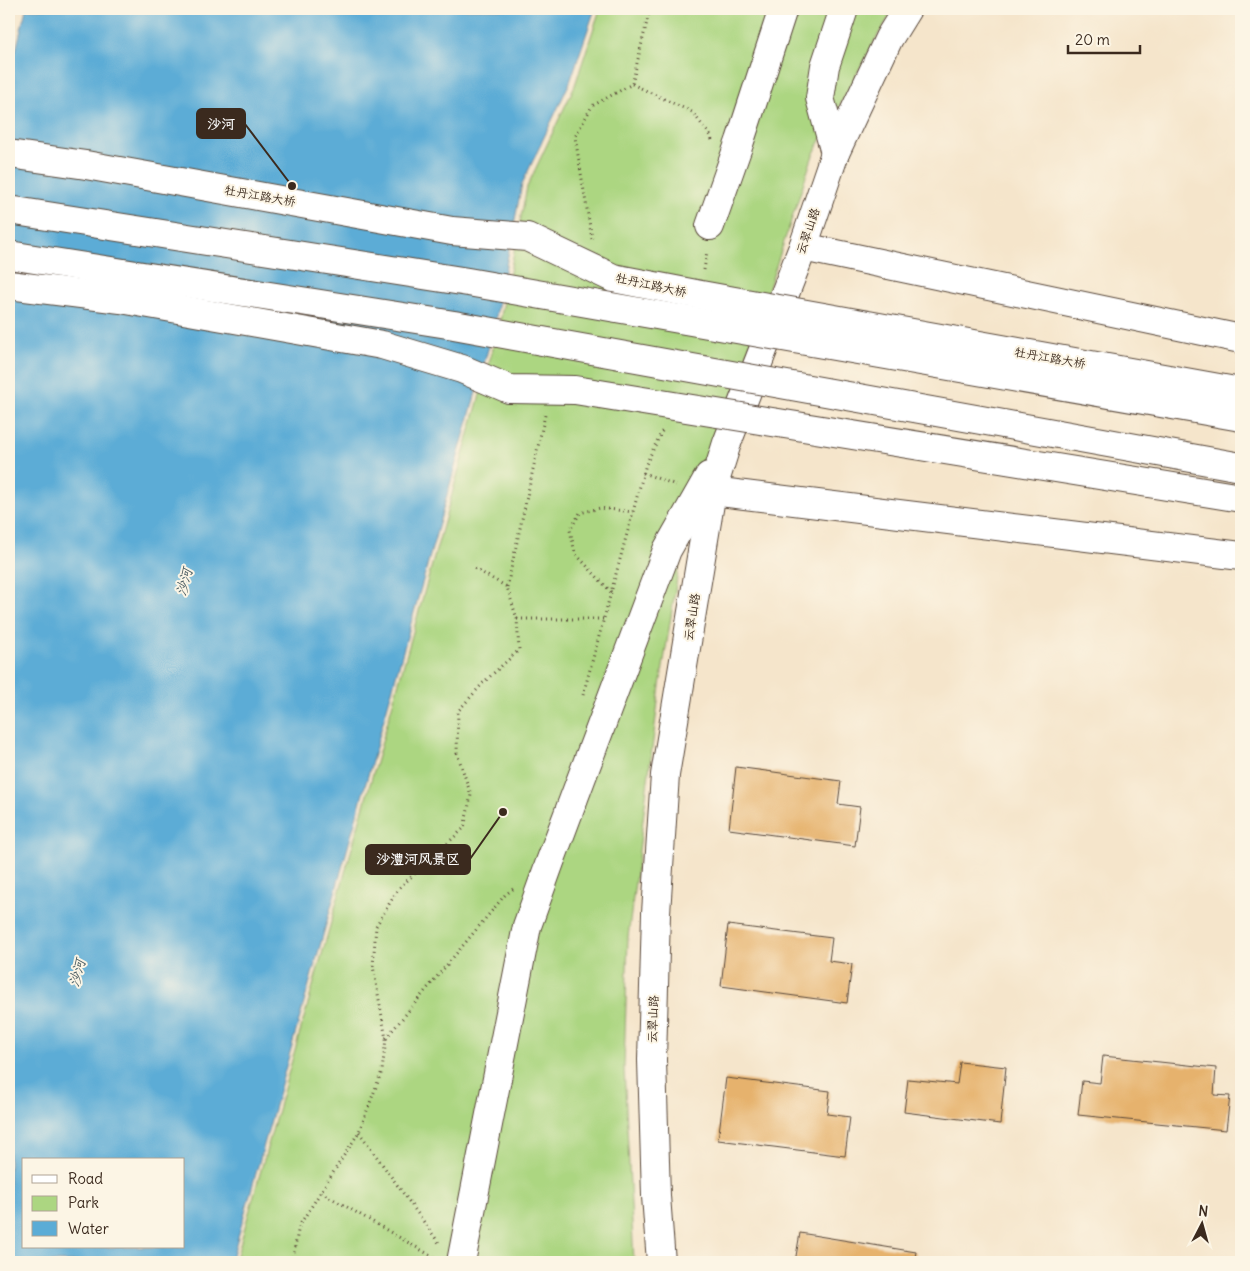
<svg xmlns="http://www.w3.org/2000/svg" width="1250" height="1271" font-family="Delius,'LXGW WenKai TC',sans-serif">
<rect width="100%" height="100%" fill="#fcf5e5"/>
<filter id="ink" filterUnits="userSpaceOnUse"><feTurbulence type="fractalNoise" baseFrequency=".02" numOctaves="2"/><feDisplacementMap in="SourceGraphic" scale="10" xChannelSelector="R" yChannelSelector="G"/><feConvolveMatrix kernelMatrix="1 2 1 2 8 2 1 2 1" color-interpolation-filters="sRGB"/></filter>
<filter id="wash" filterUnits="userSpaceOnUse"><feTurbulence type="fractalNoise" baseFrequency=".0096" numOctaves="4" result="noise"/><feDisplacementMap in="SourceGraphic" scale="20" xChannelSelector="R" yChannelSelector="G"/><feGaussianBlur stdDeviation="1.12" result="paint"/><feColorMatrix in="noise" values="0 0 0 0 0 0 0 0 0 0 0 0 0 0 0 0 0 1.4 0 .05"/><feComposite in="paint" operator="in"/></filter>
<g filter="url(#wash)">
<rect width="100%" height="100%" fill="#f5e5cb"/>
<path fill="#acd681" stroke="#748050" d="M600,9H894L875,40L813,155L720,434L705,466L678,572L660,686L628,937L624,1068L634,1262H235L498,331L527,187L575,85Z"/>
<path fill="#5bacd6" stroke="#4b6b7a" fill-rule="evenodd" d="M26,9H595L570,82L522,184L493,332L231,1262H9V63L14,58ZM24,1160H184V1247H24Z"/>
<g id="blocks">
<g fill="#e6b26d">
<path d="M736,767L841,781L838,804L860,807L855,846L729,829Z"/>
<path d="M728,925L832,938L829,961L852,964L847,1003L721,986Z"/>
<path d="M1103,1056L1216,1068L1214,1095L1230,1096L1226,1130L1078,1115L1082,1081L1100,1083Z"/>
<path d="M960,1062L1006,1067L1000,1124L904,1112L908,1079L957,1084Z"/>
<path d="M726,1078L830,1091L827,1114L850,1117L845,1156L718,1140Z"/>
<path d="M800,1233L916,1252L914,1262H795Z"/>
</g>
</g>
</g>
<g filter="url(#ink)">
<use href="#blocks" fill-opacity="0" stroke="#574638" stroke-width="1"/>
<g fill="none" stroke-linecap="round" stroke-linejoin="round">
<g stroke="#574638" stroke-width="30">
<g id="minor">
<path d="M835,153L820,98L825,66L844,9"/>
<path d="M710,226L740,141L783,9"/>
<path d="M803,247L1241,339"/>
<path d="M712,491L1241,556"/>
<path d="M461,1262L527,926L550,862L667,550L709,476"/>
<path d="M661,1262L656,1196L652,1060L656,913L665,775L712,491L727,443L803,247L835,153L889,38L907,9"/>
</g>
</g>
<g stroke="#574638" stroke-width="3" stroke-dasharray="1 4" stroke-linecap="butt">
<path d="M632,84L692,112L711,136L712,141"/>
<path d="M592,239L575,137L592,106L632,84L650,9"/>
<path d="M704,270L707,251"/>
<path d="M643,473L676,485"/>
<path d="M507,587L545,415"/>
<path d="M611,592L575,553L570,530L580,513L600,508L633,512"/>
<path d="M517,619H603"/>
<path d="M583,695L646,464L663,429"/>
<path d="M386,1038L505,895L513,889"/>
<path d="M359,1132L439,1243"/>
<path d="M321,1192L435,1258"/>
<path d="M292,1262L299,1226L359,1132L382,1071L386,1039L373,966L376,926L398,889L464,828L471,795L457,753L458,711L485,681L519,650L517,619L507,587L472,567"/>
</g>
<use href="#minor" stroke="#fff" stroke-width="28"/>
<g stroke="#574638" stroke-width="30" stroke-linecap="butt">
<g id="minor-bridge">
<path d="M9,154L86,165L452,231L527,237L613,278L701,295L1241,392"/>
<path d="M9,285L121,299L382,345L462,369L509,389L575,390L1241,498"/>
</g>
</g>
<g stroke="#574638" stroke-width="30" stroke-linecap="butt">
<g id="major-bridge">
<path d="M9,210L468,282L1241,417"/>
<path d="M9,255L454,325L1241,467"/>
</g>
</g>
<use href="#minor-bridge" stroke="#fff" stroke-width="28"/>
<use href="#major-bridge" stroke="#fff" stroke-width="28"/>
</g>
</g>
<g text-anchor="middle" stroke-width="4" stroke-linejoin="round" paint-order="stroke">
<g font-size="12" fill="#3b2a1e" stroke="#fcf5e5">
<text transform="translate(260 196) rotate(10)" y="4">牡丹江路大桥</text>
<text transform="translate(808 231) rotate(-71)" y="4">云翠山路</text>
<text transform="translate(651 285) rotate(12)" y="4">牡丹江路大桥</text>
<text transform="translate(1050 358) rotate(10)" y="4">牡丹江路大桥</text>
<text transform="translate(692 617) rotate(-81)" y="4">云翠山路</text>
<text transform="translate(653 1019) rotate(-88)" y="4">云翠山路</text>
</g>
<g font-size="14" font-style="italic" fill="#46585e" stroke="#fcf5e5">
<text transform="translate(184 582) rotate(-75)" y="5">沙河</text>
<text transform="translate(77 973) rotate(-75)" y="5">沙河</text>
</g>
</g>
<path fill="none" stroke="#3b2a1e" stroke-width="2" d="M292 186L245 124M503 812L470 859"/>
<g fill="#3b2a1e" stroke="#fcf5e5" stroke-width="2">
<circle cx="292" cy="186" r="5"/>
<circle cx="503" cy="812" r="5"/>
</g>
<g fill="#3b2a1e" stroke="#3b2a1e" stroke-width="2">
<rect x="197" y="109" width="48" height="29" rx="5"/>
<rect x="366" y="845" width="104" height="29" rx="5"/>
</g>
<g font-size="14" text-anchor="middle" font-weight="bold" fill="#fff">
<text x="221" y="129">沙河</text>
<text x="418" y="864">沙澧河风景区</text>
</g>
<rect width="1250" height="1271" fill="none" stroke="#fcf5e5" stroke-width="30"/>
<rect x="22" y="1158" width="162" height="90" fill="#fcf5e5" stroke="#afa495"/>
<rect x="32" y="1175" width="25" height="8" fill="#ffffff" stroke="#afa495"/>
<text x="68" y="1184" font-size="15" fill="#3b2a1e">Road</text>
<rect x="32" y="1196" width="25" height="15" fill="#acd681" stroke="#afa495"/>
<text x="68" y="1208" font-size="15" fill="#3b2a1e">Park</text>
<rect x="32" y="1221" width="25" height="15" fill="#5bacd6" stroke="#afa495"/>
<text x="68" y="1234" font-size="15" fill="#3b2a1e">Water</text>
<g transform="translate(1202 1224) rotate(6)" stroke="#fcf5e5" stroke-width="4" paint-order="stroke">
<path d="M0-4L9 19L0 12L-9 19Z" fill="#3b2a1e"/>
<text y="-8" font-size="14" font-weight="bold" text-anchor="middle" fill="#3b2a1e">N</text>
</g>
<path d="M1068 45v8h72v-8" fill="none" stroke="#3b2a1e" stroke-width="2.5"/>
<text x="1075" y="45" font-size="15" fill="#3b2a1e" stroke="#fcf5e5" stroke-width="4" paint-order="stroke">20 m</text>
</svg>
